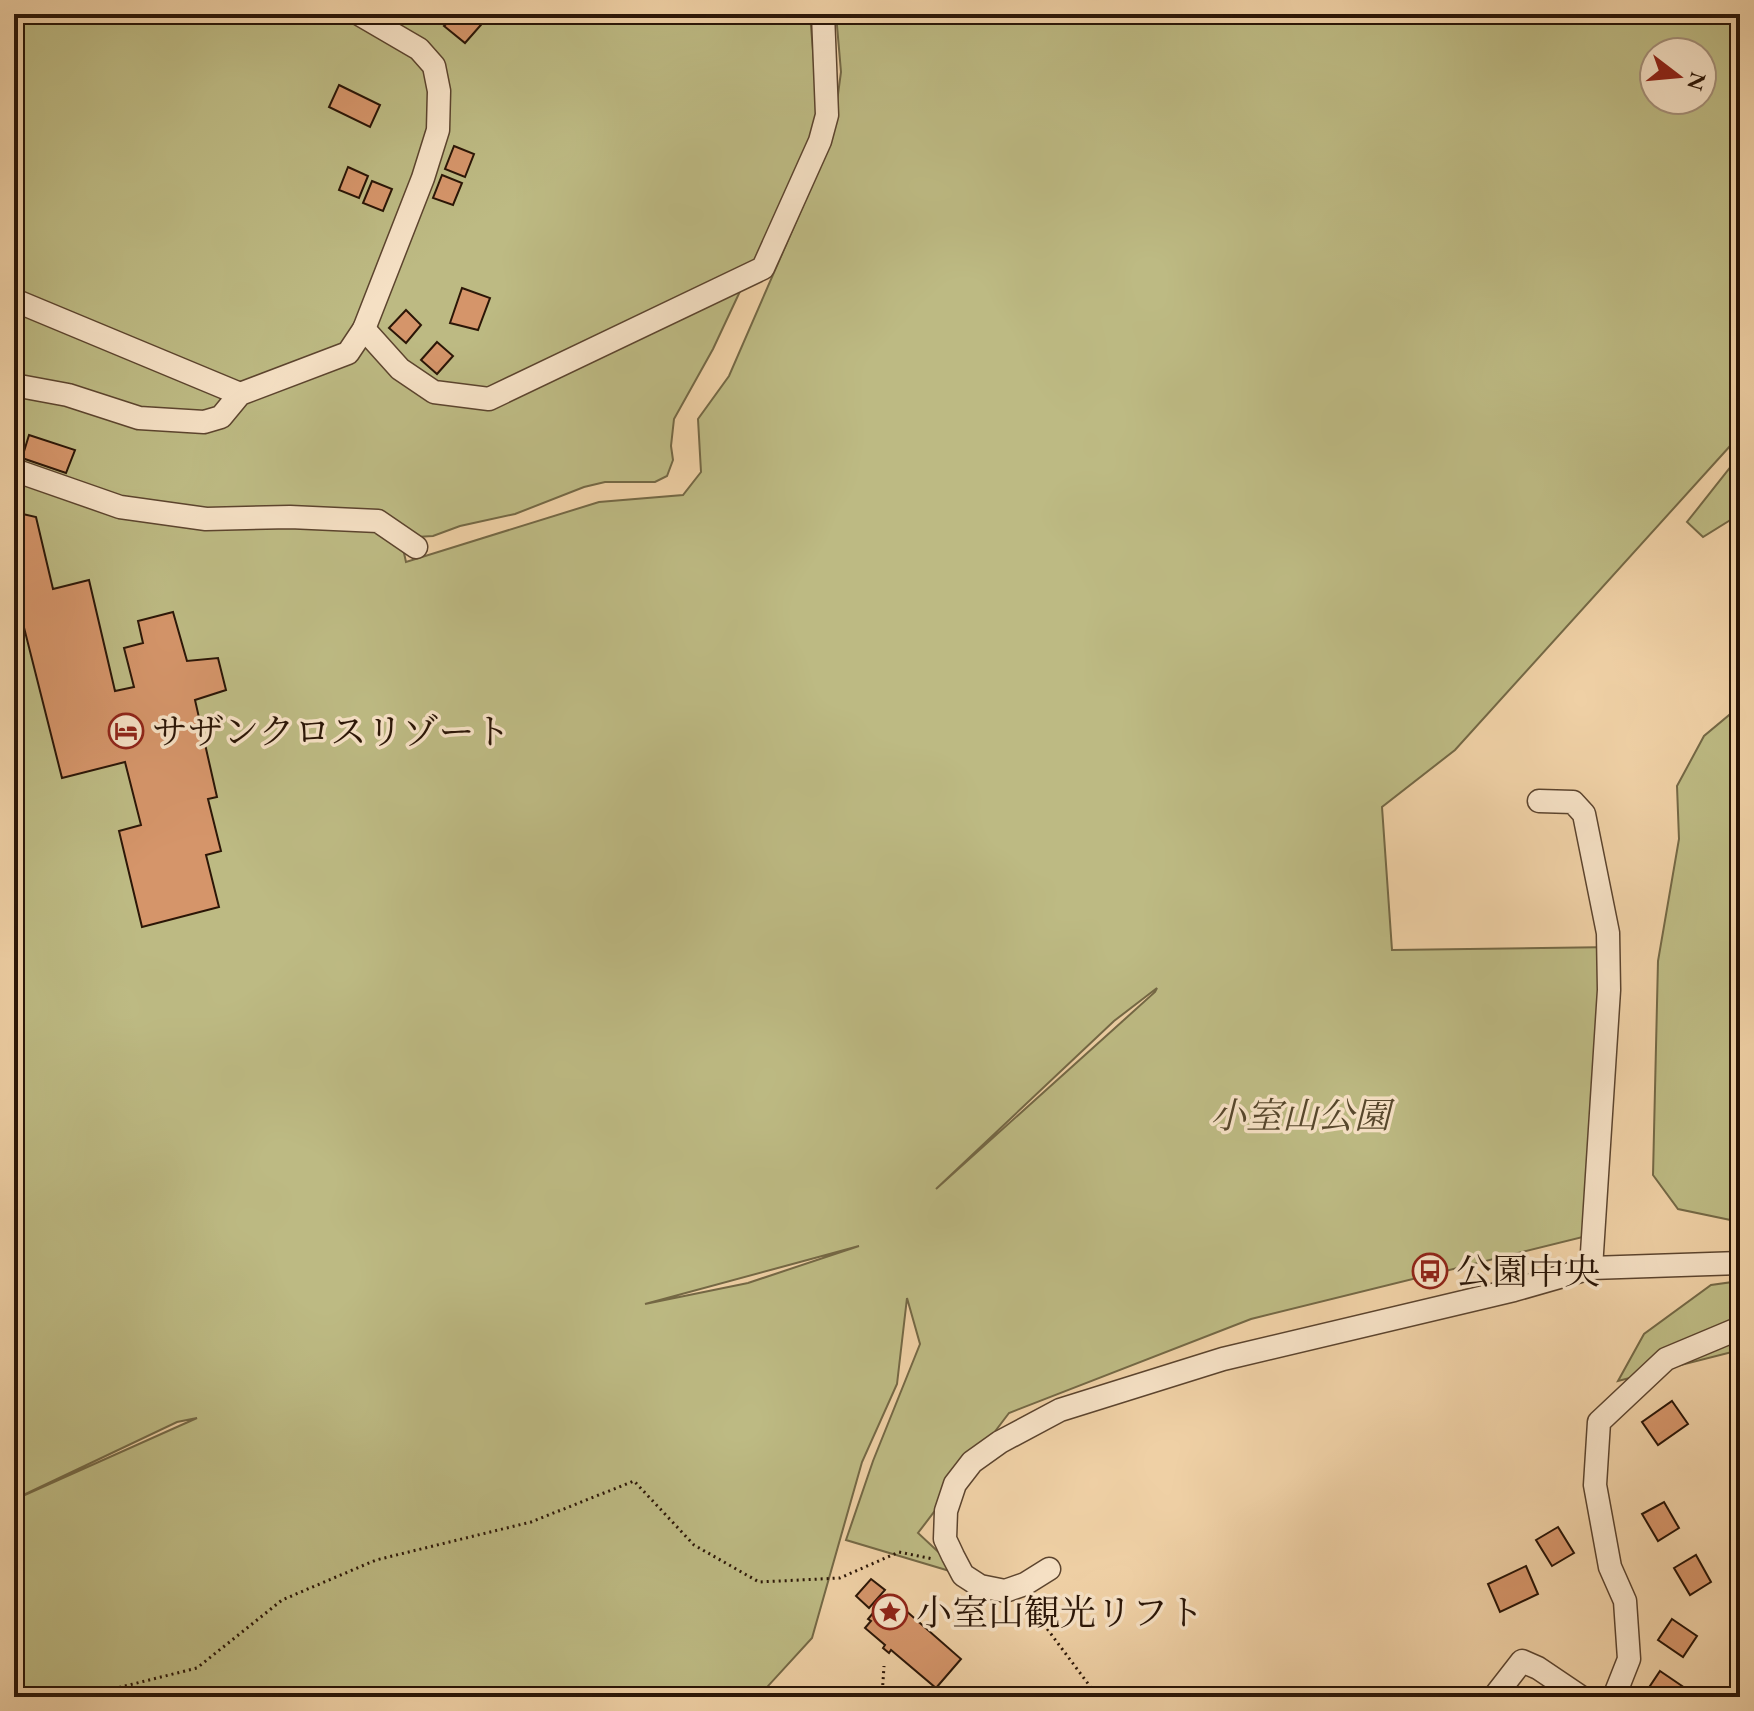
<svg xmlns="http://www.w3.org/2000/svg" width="1754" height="1711" font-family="'EB Garamond','Noto Serif JP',serif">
<rect width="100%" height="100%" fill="#efd0a5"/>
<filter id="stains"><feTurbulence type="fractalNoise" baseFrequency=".0025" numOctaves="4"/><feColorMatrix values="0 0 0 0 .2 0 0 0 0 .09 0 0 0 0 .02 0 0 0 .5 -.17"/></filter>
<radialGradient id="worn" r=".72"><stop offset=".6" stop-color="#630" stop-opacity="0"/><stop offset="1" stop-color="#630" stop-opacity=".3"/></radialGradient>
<g fill="#bdba83" stroke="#746845" stroke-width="2" fill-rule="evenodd">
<path d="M14,14H810L818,112L810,142L713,349L674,419L671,446L673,460L667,476L655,482H605L584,487L515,514L460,526L433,536L416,537L398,526L406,562L599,502L683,495L701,472L698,419L729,376L832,139L841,72L836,14H1740V435L1455,750L1382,807L1392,950L1614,947L1595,1234L1251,1319L1009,1413L918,1533L963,1575L846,1540L873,1461L920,1344L907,1298L897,1384L862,1462L812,1638L758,1697H14ZM1654,52H1702V100H1654ZM1157,988L1155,992L936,1189L1114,1021ZM859,1246L748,1283L645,1304ZM197,1418L16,1499H15L177,1422Z"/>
<path d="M1740,455V514L1703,537L1687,522Z"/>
<path d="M1740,706V1222L1678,1209L1653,1175L1658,961L1679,839L1677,786L1704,736Z"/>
<path d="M1740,1281V1350L1618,1381L1644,1334L1711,1285Z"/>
</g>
<g fill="#d5956a" stroke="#2b1607" stroke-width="2">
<path d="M457,14H483L487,18L465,43L444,26Z"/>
<path d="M339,85L380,105L370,127L329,107Z"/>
<path d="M454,146L474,154L465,177L445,169Z"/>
<path d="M348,167L368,176L359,198L339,190Z"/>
<path d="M442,175L462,183L453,205L433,198Z"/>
<path d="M372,181L392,189L383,211L363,203Z"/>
<path d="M462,288L490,298L478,330L450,323Z"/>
<path d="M406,310L421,325L406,343L389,328Z"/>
<path d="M437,342L453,356L437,374L421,360Z"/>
<path d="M29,435L75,450L66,473L22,458Z"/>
<path d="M14,512L36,517L53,589L89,580L115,691L134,687L124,648L143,643L138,621L173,612L187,661L218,658L226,690L195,700L217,797L208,799L221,851L206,855L219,907L142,927L119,831L141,825L125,762L62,778L14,588Z"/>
<path d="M1672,1401L1688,1424L1658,1445L1642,1422Z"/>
<path d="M1664,1502L1679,1528L1658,1541L1642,1514Z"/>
<path d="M1558,1527L1574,1553L1552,1566L1536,1540Z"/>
<path d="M1696,1555L1711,1582L1690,1595L1674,1568Z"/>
<path d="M1526,1566L1538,1594L1500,1612L1488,1584Z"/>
<path d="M871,1579L885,1590L869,1608L856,1596Z"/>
<path d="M888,1595L961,1659L936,1688L891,1650L889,1653L883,1648L885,1645L865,1628L871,1621L868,1619Z"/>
<path d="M1672,1619L1697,1636L1683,1657L1658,1640Z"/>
<path d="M1660,1671L1685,1688L1679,1697H1654L1646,1692Z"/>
<path d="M1461,1687L1462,1697H1420L1419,1691Z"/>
</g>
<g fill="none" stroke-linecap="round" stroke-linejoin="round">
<g stroke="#5c442e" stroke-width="25">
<g id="minor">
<path d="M14,300L240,394"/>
<path d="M364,329L400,369L434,392L489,399L763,268L820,141L827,115L823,14"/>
<path d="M14,385L68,395L139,418L204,422L221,417L240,394L348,353L364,329L423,178L438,130L439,91L434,66L419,49L359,14"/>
<path d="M14,470L120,507L206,519L290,517L378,521L416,547"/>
<path d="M1539,801L1573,802L1584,814L1608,933L1609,990L1591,1268"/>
<path d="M1049,1569L1025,1584L1005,1591L980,1586L963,1575L953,1556L945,1539L946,1511L955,1484L972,1462L1000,1442L1060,1410L1223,1359L1514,1290L1591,1268L1740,1263"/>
<path d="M1494,1697L1522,1661L1538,1668L1581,1697"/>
<path d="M1614,1697L1629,1659L1625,1601L1610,1567L1595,1485L1599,1422L1666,1359L1740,1328"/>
</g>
</g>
<g stroke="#2b1607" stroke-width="3" stroke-dasharray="2 4" stroke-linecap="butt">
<path d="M1034,1602L1048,1630L1098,1697"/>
<path d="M113,1697L117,1688L197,1668L282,1600L376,1560L531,1522L634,1481L694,1545L759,1582L840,1578L899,1552L933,1559"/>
<path d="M882,1697L884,1666"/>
</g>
<use href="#minor" stroke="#f5e0c4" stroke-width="22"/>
</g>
<defs>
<g id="hotel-ring" transform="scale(1.8)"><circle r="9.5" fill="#f5e0c4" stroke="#8f2418" stroke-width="1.5"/><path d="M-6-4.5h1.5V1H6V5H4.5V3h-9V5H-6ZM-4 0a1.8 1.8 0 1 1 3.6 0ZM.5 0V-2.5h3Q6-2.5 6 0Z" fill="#8f2418"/></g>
<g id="bus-ring" transform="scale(1.8)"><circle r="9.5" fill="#f5e0c4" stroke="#8f2418" stroke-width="1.5"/><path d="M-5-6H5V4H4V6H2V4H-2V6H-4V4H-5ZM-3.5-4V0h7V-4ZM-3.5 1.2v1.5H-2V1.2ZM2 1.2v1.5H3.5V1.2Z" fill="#8f2418"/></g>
<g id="sight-ring" transform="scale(1.8)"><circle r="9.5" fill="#f5e0c4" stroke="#8f2418" stroke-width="1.5"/><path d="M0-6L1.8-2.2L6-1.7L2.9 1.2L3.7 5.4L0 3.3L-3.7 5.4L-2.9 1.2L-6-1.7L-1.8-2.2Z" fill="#8f2418"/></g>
</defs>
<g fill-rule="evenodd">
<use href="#hotel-ring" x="126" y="731"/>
<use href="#bus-ring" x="1430" y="1271"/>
<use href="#sight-ring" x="890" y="1612"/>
</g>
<g text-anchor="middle" stroke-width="7" stroke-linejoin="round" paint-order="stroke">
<g font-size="36" fill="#2b1607" stroke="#f5e0c4" text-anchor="start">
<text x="152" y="744">サザンクロスリゾート</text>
<text x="1456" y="1284">公園中央</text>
<text x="916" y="1625">小室山観光リフト</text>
</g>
<g font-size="36" font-style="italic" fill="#57472c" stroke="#f5e0c4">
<text x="1300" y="1128">小室山公園</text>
</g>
</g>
<rect width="1754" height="1711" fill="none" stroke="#efd0a5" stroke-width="48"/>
<rect x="16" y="16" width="1722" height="1679" fill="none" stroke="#2b1607" stroke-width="4"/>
<rect x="24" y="24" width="1706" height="1663" fill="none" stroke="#2b1607" stroke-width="2"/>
<g transform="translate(1678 76) rotate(106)"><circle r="38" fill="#f5e0c4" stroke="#a48f78" stroke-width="2"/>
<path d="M0-6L14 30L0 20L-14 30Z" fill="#8f2418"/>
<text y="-12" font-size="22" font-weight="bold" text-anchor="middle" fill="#2b1607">N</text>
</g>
<rect width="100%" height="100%" filter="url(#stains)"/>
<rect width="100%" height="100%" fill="url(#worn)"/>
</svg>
